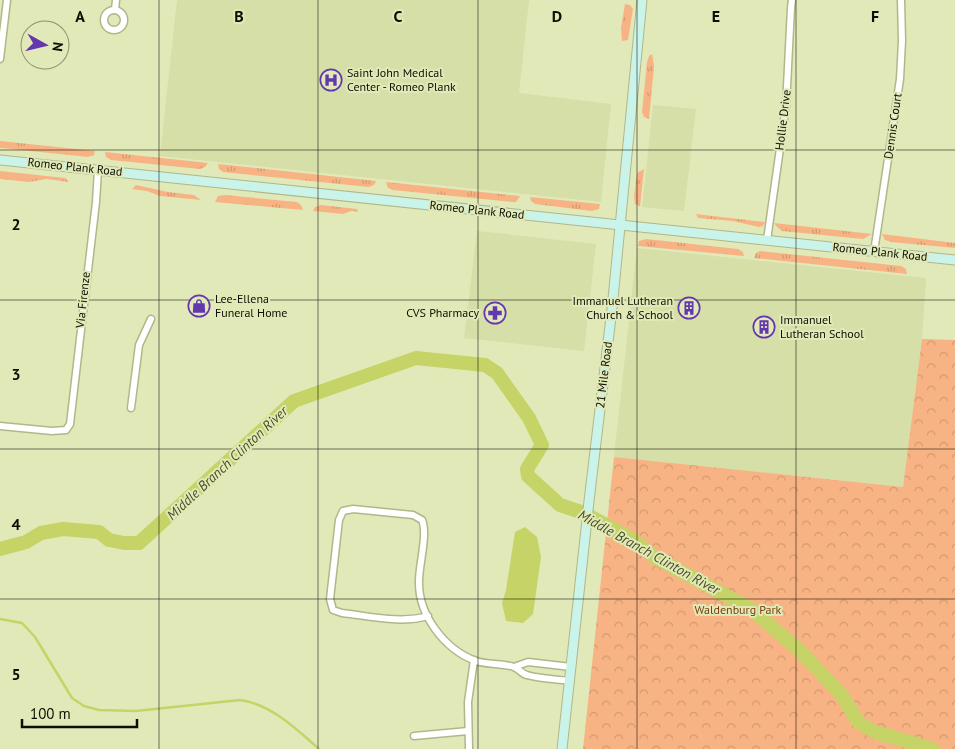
<svg xmlns="http://www.w3.org/2000/svg" width="955" height="749" font-family="'PT Sans',sans-serif">
<defs>
<pattern id="grass-tufts" width="24" height="20" patternUnits="userSpaceOnUse" patternTransform="scale(1.25)"><rect width="24" height="20" fill="#f8b384"/><path d="M3 7l-1-3M5 7V3M7 7l1-3M15 17l-1-3M17 17v-4M19 17l1-3" fill="none" stroke="#d39970"/></pattern>
<pattern id="forest-crowns" width="20" height="18" patternUnits="userSpaceOnUse" patternTransform="scale(1.25)"><rect width="20" height="18" fill="#f8b384"/><path d="M2 6a3 3 0 1 1 6 0M12 15a3 3 0 1 1 6 0" fill="none" stroke="#d39970"/></pattern>
</defs>
<rect width="100%" height="100%" fill="#e1e9b9"/>
<g fill="#d6dfa7">
<path d="M177,0H529L519,93L611,104L601,202L160,156Z"/>
<path d="M653,105L696,109L684,211L642,207Z"/>
<path d="M477,231L596,244L584,351L464,338Z"/>
<path d="M637,248L926,278L922,339L903,487L614,457Z"/>
</g>
<g fill="url(#grass-tufts)">
<path d="M625,4L630,5L633,9L628,40L622,41L621,28Z"/>
<path d="M652,54L654,66L649,119L644,117L642,112L647,62L649,56Z"/>
<path d="M0,141L95,151L94,155L88,157L2,148H0Z"/>
<path d="M105,152L208,163L205,167L200,169L111,160L106,157Z"/>
<path d="M218,164L376,181L374,185L369,187L223,172L219,169Z"/>
<path d="M644,169L640,206L635,204L634,197L637,173Z"/>
<path d="M0,171L65,178L69,182L46,179L29,182L0,179Z"/>
<path d="M386,182L520,196L516,202H512L393,190L388,188Z"/>
<path d="M136,185L168,192L194,195L201,200L160,196L147,191L132,189Z"/>
<path d="M224,195L297,202L301,205L303,210L215,202L218,196Z"/>
<path d="M530,197L600,204L599,209L592,211L535,204L531,201Z"/>
<path d="M321,205L357,209L358,212L351,211L343,214L313,211L315,207Z"/>
<path d="M696,214L765,222L763,226L759,227L733,221L698,218Z"/>
<path d="M774,223L872,234L863,239L782,231L777,227Z"/>
<path d="M882,234L955,243V248L891,242L885,240Z"/>
<path d="M646,239L738,249L743,252L744,256L638,246L639,241Z"/>
<path d="M760,251L901,266L906,269L907,274L754,258L756,253Z"/>
</g>
<path fill="url(#forest-crowns)" d="M922,339L955,340V749H583L614,457L903,487Z"/>
<path fill="#c6d367" d="M525,527L537,537L541,557L533,614L523,623L506,621L502,603L506,590L515,532Z"/>
<g fill="none" stroke-linecap="round" stroke-linejoin="round">
<path stroke="#c6d367" stroke-width="2.5" d="M0,619L22,623L35,637L72,698L84,706L99,710L136,711L240,700C271,704 296,729 319,749"/>
<path stroke="#c6d367" stroke-width="14" d="M0,549L26,542L41,533L63,529L99,532L109,540L124,543H139L294,401L416,358L485,365L497,373L529,418L542,445L527,469L528,476L560,505L584,513L635,541L654,557L751,609L799,650L841,694L859,723L875,732L933,749"/>
<g stroke="#b0b789" stroke-width="9">
<g id="street">
<circle cx="114" cy="20" r="10"/>
<path d="M115,10L116,0"/>
<path d="M0,59L7,0"/>
<path d="M767,240L786,106L791,8L792,0"/>
<path d="M874,252L900,79L902,41L901,0"/>
<path d="M131,408L139,345L151,319"/>
<path d="M0,426L52,431L66,430L70,424L96,202L98,170"/>
<path d="M428,616C400,624 370,616 342,613L333,610L330,599L339,520L343,511L353,509L413,515L422,520C428,534 419,564 419,581C418,615 445,650 476,661C488,665 502,663 514,667C519,669 522,674 527,675C540,679 556,679 569,681"/>
<path d="M514,667L528,662L571,667"/>
<path d="M414,736L468,731"/>
<path d="M469,749L468,702L474,660"/>
</g>
</g>
<g stroke="#b0b789" stroke-width="11">
<g id="secondary">
<path d="M0,160L955,260"/>
<path d="M562,749L589,501L612,309L642,0"/>
</g>
</g>
<use href="#street" stroke="#fff" stroke-width="6"/>
<use href="#secondary" stroke="#caf3ea" stroke-width="9"/>
</g>
<path fill="none" stroke="#0d0f01" stroke-width="1" stroke-opacity="0.55" d="M159,0V749M318,0V749M478,0V749M637,0V749M796,0V749M0,150H955M0,300H955M0,449H955M0,599H955"/>
<defs>
<g id="hospital-ring" transform="scale(1.125)"><circle r="9.5" fill="#e1e9b9" stroke="#6337ae" stroke-width="1.5"/><path d="M-5-5h3v3.5h4V-5h3V5h-3V1.5h-4V5h-3Z" fill="#6337ae"/></g>
<g id="shop-ring" transform="scale(1.125)"><circle r="9.5" fill="#e1e9b9" stroke="#6337ae" stroke-width="1.5"/><path d="M-5-2.5h2.3a2.7 3.5 0 0 1 5.4 0H5L5.5 6h-11ZM-1.5-2.5h3a1.5 2.3 0 0 0-3 0Z" fill="#6337ae"/></g>
<g id="building-ring" transform="scale(1.125)"><circle r="9.5" fill="#e1e9b9" stroke="#6337ae" stroke-width="1.5"/><path d="M-4-6H4V6H1V3H-1V6H-4ZM-2.5-4.3h1.7v1.8h-1.7ZM.8-4.3h1.7v1.8H.8ZM-2.5-1h1.7V.8h-1.7ZM.8-1h1.7V.8H.8Z" fill="#6337ae"/></g>
<g id="pharmacy-ring" transform="scale(1.125)"><circle r="9.5" fill="#e1e9b9" stroke="#6337ae" stroke-width="1.5"/><path d="M-2-6h4v4h4v4h-4v4h-4v-4h-4v-4h4Z" fill="#6337ae"/></g>
</defs>
<g fill-rule="evenodd">
<use href="#hospital-ring" x="331" y="80"/>
<use href="#shop-ring" x="199" y="306"/>
<use href="#building-ring" x="689" y="308"/>
<use href="#pharmacy-ring" x="495" y="313"/>
<use href="#building-ring" x="764" y="327"/>
</g>
<g text-anchor="middle" stroke-width="4" stroke-linejoin="round" paint-order="stroke">
<g font-size="12" fill="#0d0f01" stroke="#e1e9b9" text-anchor="start">
<text x="347" y="77">Saint John Medical<tspan x="347" dy="14">Center - Romeo Plank</tspan></text>
<text x="215" y="303">Lee-Ellena<tspan x="215" dy="14">Funeral Home</tspan></text>
<text x="673" y="305" text-anchor="end">Immanuel Lutheran<tspan x="673" dy="14">Church &amp; School</tspan></text>
<text x="479" y="317" text-anchor="end">CVS Pharmacy</text>
<text x="780" y="324">Immanuel<tspan x="780" dy="14">Lutheran School</tspan></text>
</g>
<g font-size="12" fill="#0d0f01" stroke="#e1e9b9">
<text transform="translate(783 120) rotate(-83)" y="4">Hollie Drive</text>
<text transform="translate(893 126) rotate(-82)" y="4">Dennis Court</text>
<text transform="translate(75 167) rotate(6)" y="4">Romeo Plank Road</text>
<text transform="translate(477 210) rotate(6)" y="4">Romeo Plank Road</text>
<text transform="translate(880 252) rotate(6)" y="4">Romeo Plank Road</text>
<text transform="translate(83 300) rotate(-84)" y="4">Via Firenze</text>
<text transform="translate(604 375) rotate(-83)" y="4">21 Mile Road</text>
</g>
<g font-size="12" fill="#773e0b" stroke="#e1e9b9">
<text x="738" y="614">Waldenburg Park</text>
</g>
<g font-size="14" font-style="italic" fill="#4a5024" stroke="#e1e9b9">
<text transform="translate(227 463) rotate(-43)" y="5">Middle Branch Clinton River</text>
<text transform="translate(649 552) rotate(29)" y="5">Middle Branch Clinton River</text>
</g>
</g>
<g font-size="16" text-anchor="middle" font-weight="bold" fill="#0d0f01" stroke="#e1e9b9" stroke-width="4" stroke-linejoin="round" paint-order="stroke">
<text x="80" y="22">A</text>
<text x="239" y="22">B</text>
<text x="398" y="22">C</text>
<text x="557" y="22">D</text>
<text x="716" y="22">E</text>
<text x="875" y="22">F</text>
<text x="16" y="230">2</text>
<text x="16" y="380">3</text>
<text x="16" y="530">4</text>
<text x="16" y="680">5</text>
</g>
<g transform="translate(45 45) rotate(98)"><circle r="24" fill="#e1e9b9" stroke="#8c926f"/>
<path d="M0-4L9 19L0 12L-9 19Z" fill="#6337ae"/>
<text y="-8" font-size="14" font-weight="bold" text-anchor="middle" fill="#0d0f01">N</text>
</g>
<path d="M22 719v8h115v-8" fill="none" stroke="#0d0f01" stroke-width="2.5"/>
<text x="30" y="719" font-size="15" fill="#0d0f01" stroke="#e1e9b9" stroke-width="4" paint-order="stroke">100 m</text>
</svg>
